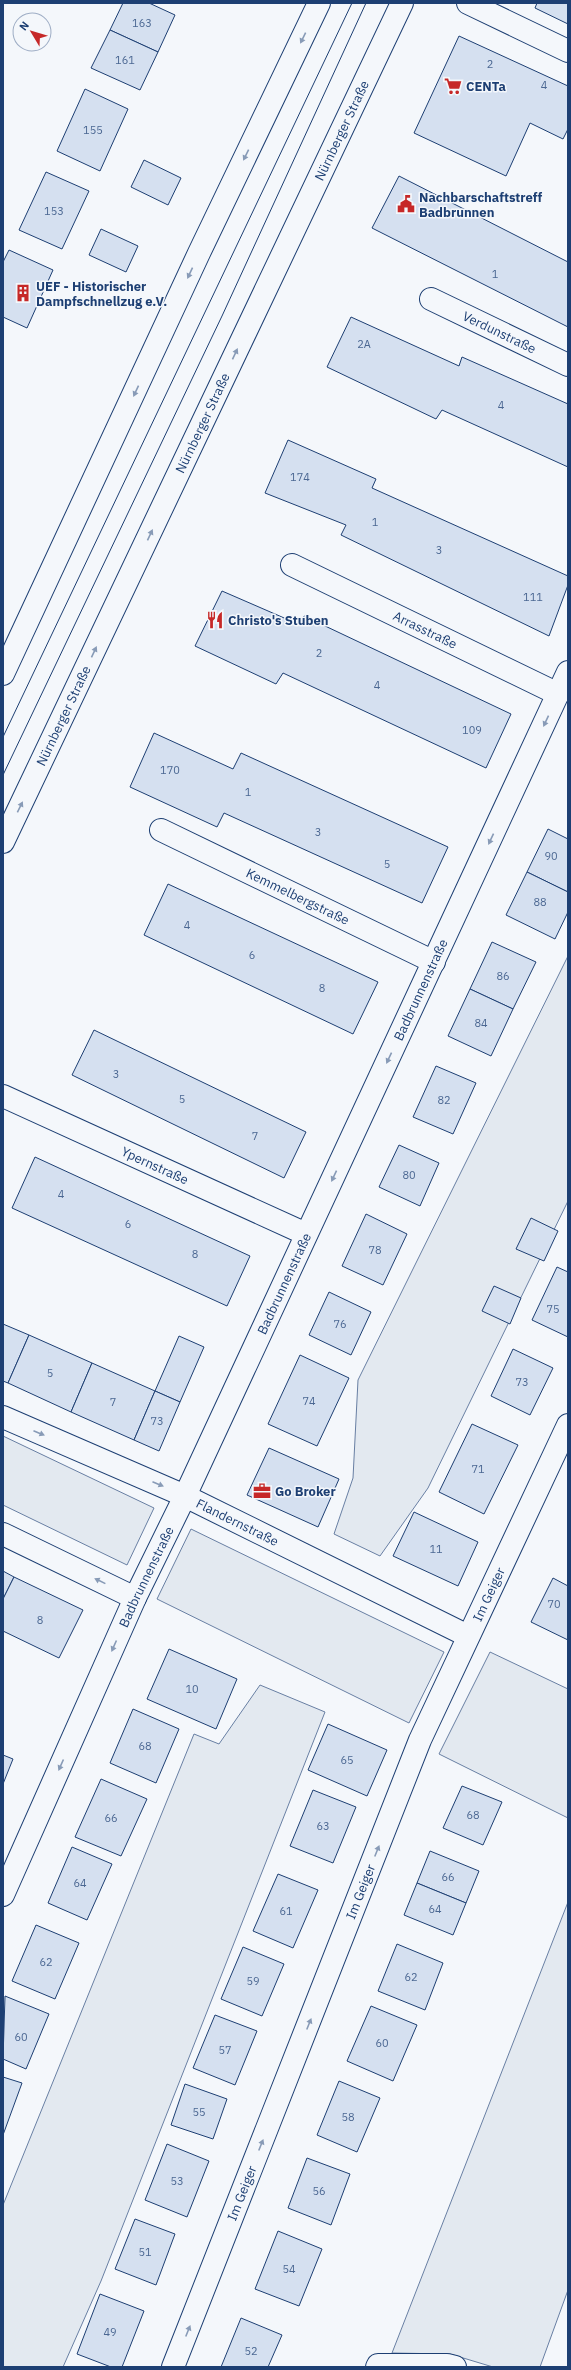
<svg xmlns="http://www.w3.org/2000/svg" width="571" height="2370" font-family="'IBM Plex Sans',sans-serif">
<rect width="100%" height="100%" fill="#f4f7fb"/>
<g fill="#e3e9f0" stroke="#687fa3">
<path d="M568,956V1201L428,1488L380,1556L334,1534L353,1478L358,1380Z"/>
<path d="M3,1436L154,1508L127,1565L3,1505Z"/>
<path d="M191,1529L444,1652L409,1723L157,1599Z"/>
<path d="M490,1652L568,1689V1818L439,1754Z"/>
<path d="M260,1685L325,1712L101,2281L63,2367H3V2205L194,1734L219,1744Z"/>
<path d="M568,1902V2290L540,2367H493L450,2354L392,2353Z"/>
</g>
<g fill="#d5e0f0" stroke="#1d3f73">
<path d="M123,3H149L175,15L158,52L110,30Z"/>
<path d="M537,3H568V24L535,8Z"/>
<path d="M110,30L158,52L140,90L91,68Z"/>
<path d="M459,36L568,86V129L563,139L530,123L506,176L414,133Z"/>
<path d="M85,89L128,109L100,171L57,151Z"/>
<path d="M144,160L181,178L168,205L131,187Z"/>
<path d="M46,172L89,191L62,249L19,230Z"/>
<path d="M399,176L568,262V327L372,228Z"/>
<path d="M101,229L138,246L126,272L89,255Z"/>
<path d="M9,250L53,270L27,328L3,317V262Z"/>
<path d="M351,317L459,366L462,357L568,404V467L442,410L436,419L327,367Z"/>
<path d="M288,440L376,479L372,488L568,576V585L549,636L341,535L346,525L265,493Z"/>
<path d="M222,591L298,624L304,616L511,714L486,768L283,673L276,684L195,646Z"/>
<path d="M154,733L233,769L241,753L448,847L422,903L224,813L217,827L130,787Z"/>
<path d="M548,829L568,839V892L527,872Z"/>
<path d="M527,872L568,892V912L555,939L506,915Z"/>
<path d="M168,884L378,982L353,1034L144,935Z"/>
<path d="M492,942L536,962L513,1009L470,989Z"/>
<path d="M470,989L513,1009L491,1056L448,1036Z"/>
<path d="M94,1030L306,1132L284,1178L72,1075Z"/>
<path d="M436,1066L476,1083L453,1134L413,1117Z"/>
<path d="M399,1145L439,1163L420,1206L379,1187Z"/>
<path d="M35,1157L250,1256L227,1306L12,1208Z"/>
<path d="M366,1214L407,1234L383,1285L342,1266Z"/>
<path d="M531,1218L558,1231L544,1261L516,1249Z"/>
<path d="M557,1267L568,1272V1337L532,1320Z"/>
<path d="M494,1286L521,1298L510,1324L482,1311Z"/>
<path d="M329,1292L371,1312L351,1355L309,1335Z"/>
<path d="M3,1324L29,1335L8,1383L3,1381Z"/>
<path d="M29,1335L92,1363L71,1412L8,1383Z"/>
<path d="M179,1336L204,1347L180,1402L155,1391Z"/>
<path d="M513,1349L553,1368L530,1415L491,1396Z"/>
<path d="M300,1355L349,1378L317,1446L268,1424Z"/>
<path d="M92,1363L155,1391L134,1440L71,1412Z"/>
<path d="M155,1391L180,1402L159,1451L134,1440Z"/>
<path d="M472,1424L518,1445L484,1514L439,1492Z"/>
<path d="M269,1448L339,1479L318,1527L247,1495Z"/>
<path d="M414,1512L478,1542L458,1586L393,1556Z"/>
<path d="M3,1571L14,1577L3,1599Z"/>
<path d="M14,1577L83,1610L59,1658L3,1631V1599Z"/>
<path d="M553,1578L568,1586V1640L531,1622Z"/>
<path d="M169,1649L237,1679L216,1729L147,1699Z"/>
<path d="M133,1709L179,1729L156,1783L110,1763Z"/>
<path d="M328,1724L387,1750L367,1796L308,1770Z"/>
<path d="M3,1755L13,1759L3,1784Z"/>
<path d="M101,1779L147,1799L121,1856L75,1837Z"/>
<path d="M462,1786L502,1802L483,1845L443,1828Z"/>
<path d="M313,1790L356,1807L333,1863L290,1846Z"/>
<path d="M72,1847L112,1864L87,1920L48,1903Z"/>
<path d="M430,1851L479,1871L466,1903L417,1883Z"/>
<path d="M278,1874L318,1890L293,1948L253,1931Z"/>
<path d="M417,1883L466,1903L453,1935L404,1915Z"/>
<path d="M36,1925L79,1943L55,1999L12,1981Z"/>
<path d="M397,1944L443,1963L425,2010L378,1991Z"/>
<path d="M243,1947L284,1964L262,2016L221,1999Z"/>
<path d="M5,1996L49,2014L26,2069L3,2059Z"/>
<path d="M371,2006L417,2025L393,2081L347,2061Z"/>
<path d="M215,2015L257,2031L235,2085L193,2068Z"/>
<path d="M3,2077L22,2083L3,2135Z"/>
<path d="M339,2081L380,2098L357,2152L317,2135Z"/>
<path d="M185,2084L227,2099L213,2139L171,2125Z"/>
<path d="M167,2144L209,2161L187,2217L145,2200Z"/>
<path d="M307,2158L350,2174L331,2225L288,2208Z"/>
<path d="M135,2219L175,2234L156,2285L115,2269Z"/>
<path d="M278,2231L322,2249L299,2306L255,2289Z"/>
<path d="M100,2294L144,2311L122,2367H111L77,2354Z"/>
<path d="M241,2318L282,2335L268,2367H221Z"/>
</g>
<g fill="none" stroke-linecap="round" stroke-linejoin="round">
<g stroke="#1d3f73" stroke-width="24">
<g id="minor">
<path d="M468,3L568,51"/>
<path id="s1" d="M431,299L568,365"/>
<path id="s2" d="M292,565L558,694"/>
<path id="s3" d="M161,830L434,962"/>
<path id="s4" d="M3,1096L306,1234"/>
<path id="s5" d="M3,1417L185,1496L468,1636"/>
<path d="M3,1534L135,1598"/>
<path id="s6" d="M3,1895L135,1598L185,1496L568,672"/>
<path id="s7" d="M173,2367L420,1740L568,1425"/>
<path d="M377,2367L378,2365H447L455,2367"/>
</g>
</g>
<g stroke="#1d3f73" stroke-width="24">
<g id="secondary">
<path d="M3,674L199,253L319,3"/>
<path id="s8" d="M3,842L402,3"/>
</g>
</g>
<use href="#minor" stroke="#f4f7fb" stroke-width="22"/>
<use href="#secondary" stroke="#f4f7fb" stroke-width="22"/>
<g stroke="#1d3f73" stroke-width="1">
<path d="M3,737L352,3"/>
<path d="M3,775L222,316L366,3"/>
</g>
</g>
<defs><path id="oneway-solid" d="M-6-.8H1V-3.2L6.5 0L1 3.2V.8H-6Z"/></defs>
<g fill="#889bb7">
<use href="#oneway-solid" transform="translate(303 38) rotate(116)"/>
<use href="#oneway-solid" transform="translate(246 155) rotate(116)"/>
<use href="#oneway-solid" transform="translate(190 273) rotate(115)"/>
<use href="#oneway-solid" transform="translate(235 354) rotate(-65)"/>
<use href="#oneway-solid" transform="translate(136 391) rotate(115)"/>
<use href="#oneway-solid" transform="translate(150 535) rotate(-65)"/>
<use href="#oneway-solid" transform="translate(94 652) rotate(-65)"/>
<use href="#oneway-solid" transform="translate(546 721) rotate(115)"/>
<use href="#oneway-solid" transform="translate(20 807) rotate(-64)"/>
<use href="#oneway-solid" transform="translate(491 839) rotate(115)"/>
<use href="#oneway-solid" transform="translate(389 1058) rotate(115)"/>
<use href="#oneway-solid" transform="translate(334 1176) rotate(115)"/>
<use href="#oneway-solid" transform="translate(39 1433) rotate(23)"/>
<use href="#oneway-solid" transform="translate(158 1484) rotate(23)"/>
<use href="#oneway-solid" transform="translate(100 1581) rotate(-154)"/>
<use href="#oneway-solid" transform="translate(114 1646) rotate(114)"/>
<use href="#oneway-solid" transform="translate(61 1765) rotate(114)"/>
<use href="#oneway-solid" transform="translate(377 1851) rotate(-68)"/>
<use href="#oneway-solid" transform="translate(309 2024) rotate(-68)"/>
<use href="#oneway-solid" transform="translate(261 2145) rotate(-68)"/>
<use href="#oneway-solid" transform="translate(188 2331) rotate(-68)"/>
</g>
<defs>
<g id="supermarket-bare" transform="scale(1.38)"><path d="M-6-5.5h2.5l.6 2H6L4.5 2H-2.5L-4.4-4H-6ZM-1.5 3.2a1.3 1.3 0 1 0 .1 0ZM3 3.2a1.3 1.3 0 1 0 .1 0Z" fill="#c62828" stroke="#f4f7fb" stroke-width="2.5" paint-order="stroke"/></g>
<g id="civic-bare" transform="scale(1.38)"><path d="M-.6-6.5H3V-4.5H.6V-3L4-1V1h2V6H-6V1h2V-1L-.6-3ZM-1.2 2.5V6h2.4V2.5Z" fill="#c62828" stroke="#f4f7fb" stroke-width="2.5" paint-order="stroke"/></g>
<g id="building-bare" transform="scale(1.38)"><path d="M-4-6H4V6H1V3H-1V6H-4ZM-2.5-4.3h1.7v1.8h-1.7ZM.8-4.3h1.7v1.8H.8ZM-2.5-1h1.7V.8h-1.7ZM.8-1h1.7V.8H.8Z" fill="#c62828" stroke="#f4f7fb" stroke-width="2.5" paint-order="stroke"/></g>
<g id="restaurant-bare" transform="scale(1.38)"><path d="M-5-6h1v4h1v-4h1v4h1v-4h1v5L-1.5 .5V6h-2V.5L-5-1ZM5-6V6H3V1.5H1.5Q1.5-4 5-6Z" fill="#c62828" stroke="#f4f7fb" stroke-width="2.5" paint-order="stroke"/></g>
<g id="office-bare" transform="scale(1.38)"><path d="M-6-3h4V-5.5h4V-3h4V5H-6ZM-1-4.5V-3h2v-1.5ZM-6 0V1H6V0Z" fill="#c62828" stroke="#f4f7fb" stroke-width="2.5" paint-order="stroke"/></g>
</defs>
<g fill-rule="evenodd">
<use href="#supermarket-bare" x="453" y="86"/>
<use href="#civic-bare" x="406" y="204"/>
<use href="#building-bare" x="23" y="293"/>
<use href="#restaurant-bare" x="215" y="620"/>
<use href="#office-bare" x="262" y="1491"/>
</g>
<g text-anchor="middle" stroke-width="3" stroke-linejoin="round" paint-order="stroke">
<g font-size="11" fill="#4b6792">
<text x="142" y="27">163</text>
<text x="125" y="64">161</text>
<text x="490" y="68">2</text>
<text x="544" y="89">4</text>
<text x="93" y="134">155</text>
<text x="54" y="215">153</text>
<text x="495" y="278">1</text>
<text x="364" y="348">2A</text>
<text x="501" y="409">4</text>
<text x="300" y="481">174</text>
<text x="375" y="526">1</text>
<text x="439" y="554">3</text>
<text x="533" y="601">111</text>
<text x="319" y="657">2</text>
<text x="377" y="689">4</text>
<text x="472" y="734">109</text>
<text x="170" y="774">170</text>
<text x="248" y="796">1</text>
<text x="318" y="836">3</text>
<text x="551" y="860">90</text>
<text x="387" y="868">5</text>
<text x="540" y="906">88</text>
<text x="187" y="929">4</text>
<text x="252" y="959">6</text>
<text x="503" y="980">86</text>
<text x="322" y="992">8</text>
<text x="481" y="1027">84</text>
<text x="116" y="1078">3</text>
<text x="182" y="1103">5</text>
<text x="444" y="1104">82</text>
<text x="255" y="1140">7</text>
<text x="409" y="1179">80</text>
<text x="61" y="1198">4</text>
<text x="128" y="1228">6</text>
<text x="375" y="1254">78</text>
<text x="195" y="1258">8</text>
<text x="553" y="1313">75</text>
<text x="340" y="1328">76</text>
<text x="50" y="1377">5</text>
<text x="522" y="1386">73</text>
<text x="309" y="1405">74</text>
<text x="113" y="1406">7</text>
<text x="157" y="1425">73</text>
<text x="478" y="1473">71</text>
<text x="436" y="1553">11</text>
<text x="554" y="1608">70</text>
<text x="40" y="1624">8</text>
<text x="192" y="1693">10</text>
<text x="145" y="1750">68</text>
<text x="347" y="1764">65</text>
<text x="473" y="1819">68</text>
<text x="111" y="1822">66</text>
<text x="323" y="1830">63</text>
<text x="448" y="1881">66</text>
<text x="80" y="1887">64</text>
<text x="435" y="1913">64</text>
<text x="286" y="1915">61</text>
<text x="46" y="1966">62</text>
<text x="411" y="1981">62</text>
<text x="253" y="1985">59</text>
<text x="21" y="2041">60</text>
<text x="382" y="2047">60</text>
<text x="225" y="2054">57</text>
<text x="199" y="2116">55</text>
<text x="348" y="2121">58</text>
<text x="177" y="2185">53</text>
<text x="319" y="2195">56</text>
<text x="145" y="2256">51</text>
<text x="289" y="2273">54</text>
<text x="110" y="2336">49</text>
<text x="251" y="2355">52</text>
</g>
<g font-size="13" font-weight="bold" fill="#1d3f73" stroke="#f4f7fb" text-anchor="start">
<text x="466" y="91">CENTa</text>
<text x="419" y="202">Nachbarschaftstreff<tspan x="419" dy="15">Badbrunnen</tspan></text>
<text x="36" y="291">UEF - Historischer<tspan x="36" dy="15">Dampfschnellzug e.V.</tspan></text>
<text x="228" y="625">Christo's Stuben</text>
<text x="275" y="1496">Go Broker</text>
</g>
<g font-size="13" fill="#1d3f73" stroke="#f4f7fb">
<text dy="5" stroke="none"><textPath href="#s8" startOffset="788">Nürnberger Straße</textPath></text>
<text dy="5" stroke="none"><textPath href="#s1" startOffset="76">Verdunstraße</textPath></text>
<text dy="5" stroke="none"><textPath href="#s8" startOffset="464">Nürnberger Straße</textPath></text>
<text dy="5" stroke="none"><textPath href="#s2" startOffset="148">Arrasstraße</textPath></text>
<text dy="5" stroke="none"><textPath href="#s8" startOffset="140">Nürnberger Straße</textPath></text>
<text dy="5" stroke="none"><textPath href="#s3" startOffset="152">Kemmelbergstraße</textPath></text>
<text dy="5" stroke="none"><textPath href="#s6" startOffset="997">Badbrunnenstraße</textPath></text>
<text dy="5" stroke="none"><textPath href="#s4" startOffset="167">Ypernstraße</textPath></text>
<text dy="5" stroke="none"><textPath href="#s6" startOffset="673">Badbrunnenstraße</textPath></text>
<text dy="5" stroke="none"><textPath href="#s5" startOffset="257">Flandernstraße</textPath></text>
<text dy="5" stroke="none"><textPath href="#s6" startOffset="349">Badbrunnenstraße</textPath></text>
<text dy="5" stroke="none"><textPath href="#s7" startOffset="835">Im Geiger</textPath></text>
<text dy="5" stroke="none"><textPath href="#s7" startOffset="511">Im Geiger</textPath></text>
<text dy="5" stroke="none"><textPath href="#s7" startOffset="187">Im Geiger</textPath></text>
</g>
</g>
<rect width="571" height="2370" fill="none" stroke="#1d3f73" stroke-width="8"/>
<g transform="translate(32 32) rotate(308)"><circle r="19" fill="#f4f7fb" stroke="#9eadc5"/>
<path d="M0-3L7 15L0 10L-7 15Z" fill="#c62828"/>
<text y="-6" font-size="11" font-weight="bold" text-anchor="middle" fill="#1d3f73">N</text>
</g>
</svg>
